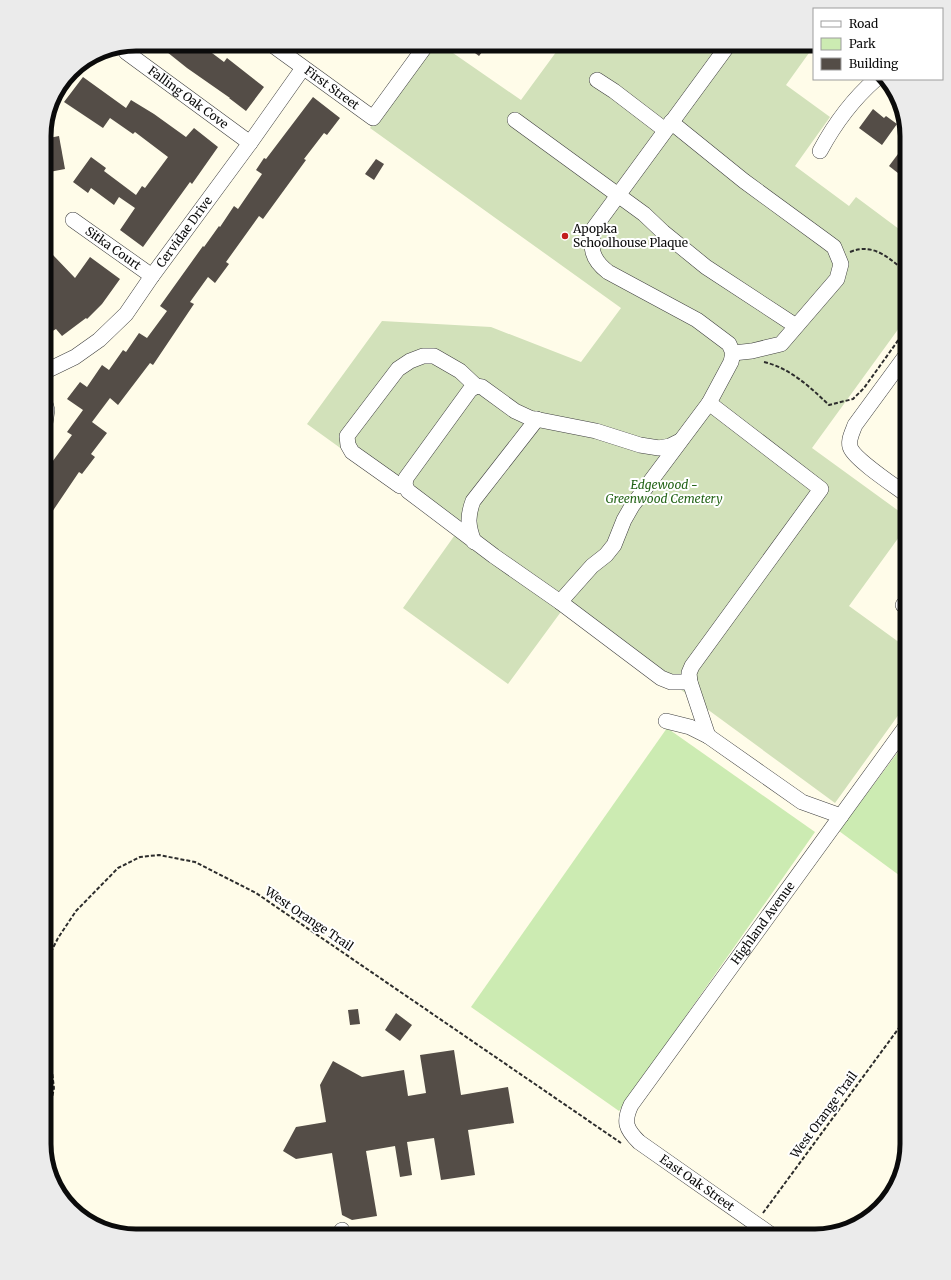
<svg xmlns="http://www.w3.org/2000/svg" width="951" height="1280" font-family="Merriweather,serif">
<rect width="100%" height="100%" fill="#fffce9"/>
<g fill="#ccebb2">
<path d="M667,728L815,832L619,1111L471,1007Z"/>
<path d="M907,740V881L839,831Z"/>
</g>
<path fill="#d2e1ba" d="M431,44H440L521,100L562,44H814V46L786,85L830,117L795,166L849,206L856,197L907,235V317L812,448L907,517V526L849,606L907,648V703L835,803L677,687L563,609L508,684L403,608L457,532L307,424L382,321L491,327L581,362L621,308L370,128Z"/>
<g fill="#544d47">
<path d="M157,44H200L224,62L227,58L264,87L246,111L229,98H230L187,68Z"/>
<path d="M463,44H488L479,56Z"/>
<path d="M83,77L126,108L131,100L154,114L186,137L194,128L218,147L192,184L190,182L143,247L120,230L135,208L119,197L114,205L91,188L88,193L73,182L91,157L106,168L104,171L136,195L142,186L145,188L168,157L135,132L133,134L110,118L103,128L64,102Z"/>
<path d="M313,97L340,118L327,135L324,133L304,159L306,160L263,219L259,216L226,262L229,264L215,283L208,277L190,302L194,304L153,365L150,363L118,405L110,398L92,422L107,433L91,454L95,457L82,474L79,472L50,515L44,511V473L72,435L67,432L83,410L67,399L80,382L87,387L102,365L109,370L123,350L126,352L139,333L147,338L167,311L160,306L203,246L204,247L219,226L220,227L234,206L238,209L262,174L256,170L264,158L266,159Z"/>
<path d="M873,109L884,118L886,116L897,124L882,145L859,128Z"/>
<path d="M59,136L65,169L44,173V139Z"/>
<path d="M907,142V172L903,177L889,166Z"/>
<path d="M376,159L384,164L374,180L365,174Z"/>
<path d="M53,255L75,278L90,257L120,279L102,304L87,319L86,318L62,336L56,329L44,336V264Z"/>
<path d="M358,1009L360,1024L350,1025L348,1010Z"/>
<path d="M396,1013L412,1025L400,1041L385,1030Z"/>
<path d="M454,1050L461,1095L508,1087L514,1123L468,1130L475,1175L441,1180L434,1138L407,1142L412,1175L400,1177L395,1146L366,1151L377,1216L352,1220L342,1215L332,1153L296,1159L283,1151L296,1127L326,1122L320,1085L333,1061L362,1077L404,1070L408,1096L426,1093L420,1055Z"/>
</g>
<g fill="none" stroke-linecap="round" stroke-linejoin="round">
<g stroke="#3e3e3e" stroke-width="16">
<g id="minor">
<path id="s1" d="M271,44L373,118L427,44"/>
<path id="s2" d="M126,52L250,143"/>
<path d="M597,80L614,91L665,130"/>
<path d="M515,120L644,214L663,232L706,267L796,326"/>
<path d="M671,122L744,181L826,241L834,247L841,264L837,279L781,344L752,351L733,353"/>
<path d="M820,151C835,123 852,100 876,79"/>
<path id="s3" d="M73,220L152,276"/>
<path id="s4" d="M44,372L75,357L99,340L126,314L152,276L250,143L303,68"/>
<path d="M44,430L47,410L44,400"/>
<path d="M680,441L670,446L659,448L640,445L596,431L530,418L515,411L482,387L476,386L470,390L406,478L405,485L408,491L494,556L560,602L661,678L671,682H690"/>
<path d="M405,485L400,486L352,452L348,445L347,436L398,369L410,361L423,356H434L460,371L476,386"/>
<path d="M907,495C895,486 857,461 851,449C847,442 852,433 855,425L907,354"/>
<path d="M474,542C468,526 467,517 473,501L537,419"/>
<path d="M560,602L592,566L606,555L614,545L624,520L632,506L709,403L731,362L733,353L729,344L697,320L608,272C591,259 590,248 594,228L729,44"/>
<path d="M903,605L907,604"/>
<path d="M666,721L690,727L708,736L802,802L841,816"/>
<path d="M708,736L690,682L689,673L692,666L821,489L709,403"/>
<path d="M338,1236L342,1230"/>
<path id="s5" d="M773,1236L639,1142C626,1129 623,1122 631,1105L907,725"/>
</g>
</g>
<g stroke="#2d2d2d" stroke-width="2" stroke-dasharray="4 2" stroke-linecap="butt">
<path d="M850,252C874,242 890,259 907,273"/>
<path d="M764,362C790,368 810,387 829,405L853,399L864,388L907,328"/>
<path d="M44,981L46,962L58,938L76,911L118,868L140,857L159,855L195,862L256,893L621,1143"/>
<path d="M44,1118L50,1107L54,1088L44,1007"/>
<path d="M763,1213L907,1017"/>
</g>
<use href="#minor" stroke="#fff" stroke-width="15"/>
</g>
<circle fill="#c21d1d" stroke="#fff" stroke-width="1.5" cx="565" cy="236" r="4"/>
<g text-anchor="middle" stroke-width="4" stroke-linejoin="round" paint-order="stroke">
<g font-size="12" fill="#0b0b0b" stroke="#fff">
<text dy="4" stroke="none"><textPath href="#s1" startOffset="75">First Street</textPath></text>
<text dy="4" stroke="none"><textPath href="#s2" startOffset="77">Falling Oak Cove</textPath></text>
<text dy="4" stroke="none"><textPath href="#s4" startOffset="202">Cervidae Drive</textPath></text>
<text dy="4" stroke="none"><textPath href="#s3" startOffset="49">Sitka Court</textPath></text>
<text transform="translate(309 919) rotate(34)" y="4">West Orange Trail</text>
<text dy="4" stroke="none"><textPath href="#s5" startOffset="430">Highland Avenue</textPath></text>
<text transform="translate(824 1115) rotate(-54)" y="4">West Orange Trail</text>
<text transform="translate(697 1183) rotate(35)" y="4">East Oak Street</text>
</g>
<g font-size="12" fill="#0b0b0b" stroke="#fff" text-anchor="start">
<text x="573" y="233">Apopka<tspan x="573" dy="14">Schoolhouse Plaque</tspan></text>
</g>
<g font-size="12" font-style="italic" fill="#256519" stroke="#fff">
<text x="664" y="489">Edgewood -<tspan x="664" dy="14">Greenwood Cemetery</tspan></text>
</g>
</g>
<path d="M0 0H951V1280H0ZM136 51H815A85 85 0 0 1 900 136V1144A85 85 0 0 1 815 1229H136A85 85 0 0 1 51 1144V136A85 85 0 0 1 136 51Z" fill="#ebebeb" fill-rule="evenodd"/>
<path fill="none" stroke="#0b0b0b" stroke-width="5" d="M136 51H815A85 85 0 0 1 900 136V1144A85 85 0 0 1 815 1229H136A85 85 0 0 1 51 1144V136A85 85 0 0 1 136 51Z"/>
<rect x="813" y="8" width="130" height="72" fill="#ffffff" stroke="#9d9d9d"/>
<rect x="821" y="21" width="20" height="6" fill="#ffffff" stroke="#9d9d9d"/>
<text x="849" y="28" font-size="12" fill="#0b0b0b">Road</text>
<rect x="821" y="38" width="20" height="12" fill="#ccebb2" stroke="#9d9d9d"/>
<text x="849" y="48" font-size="12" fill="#0b0b0b">Park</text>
<rect x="821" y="58" width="20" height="12" fill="#544d47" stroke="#9d9d9d"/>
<text x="849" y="68" font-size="12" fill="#0b0b0b">Building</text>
</svg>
